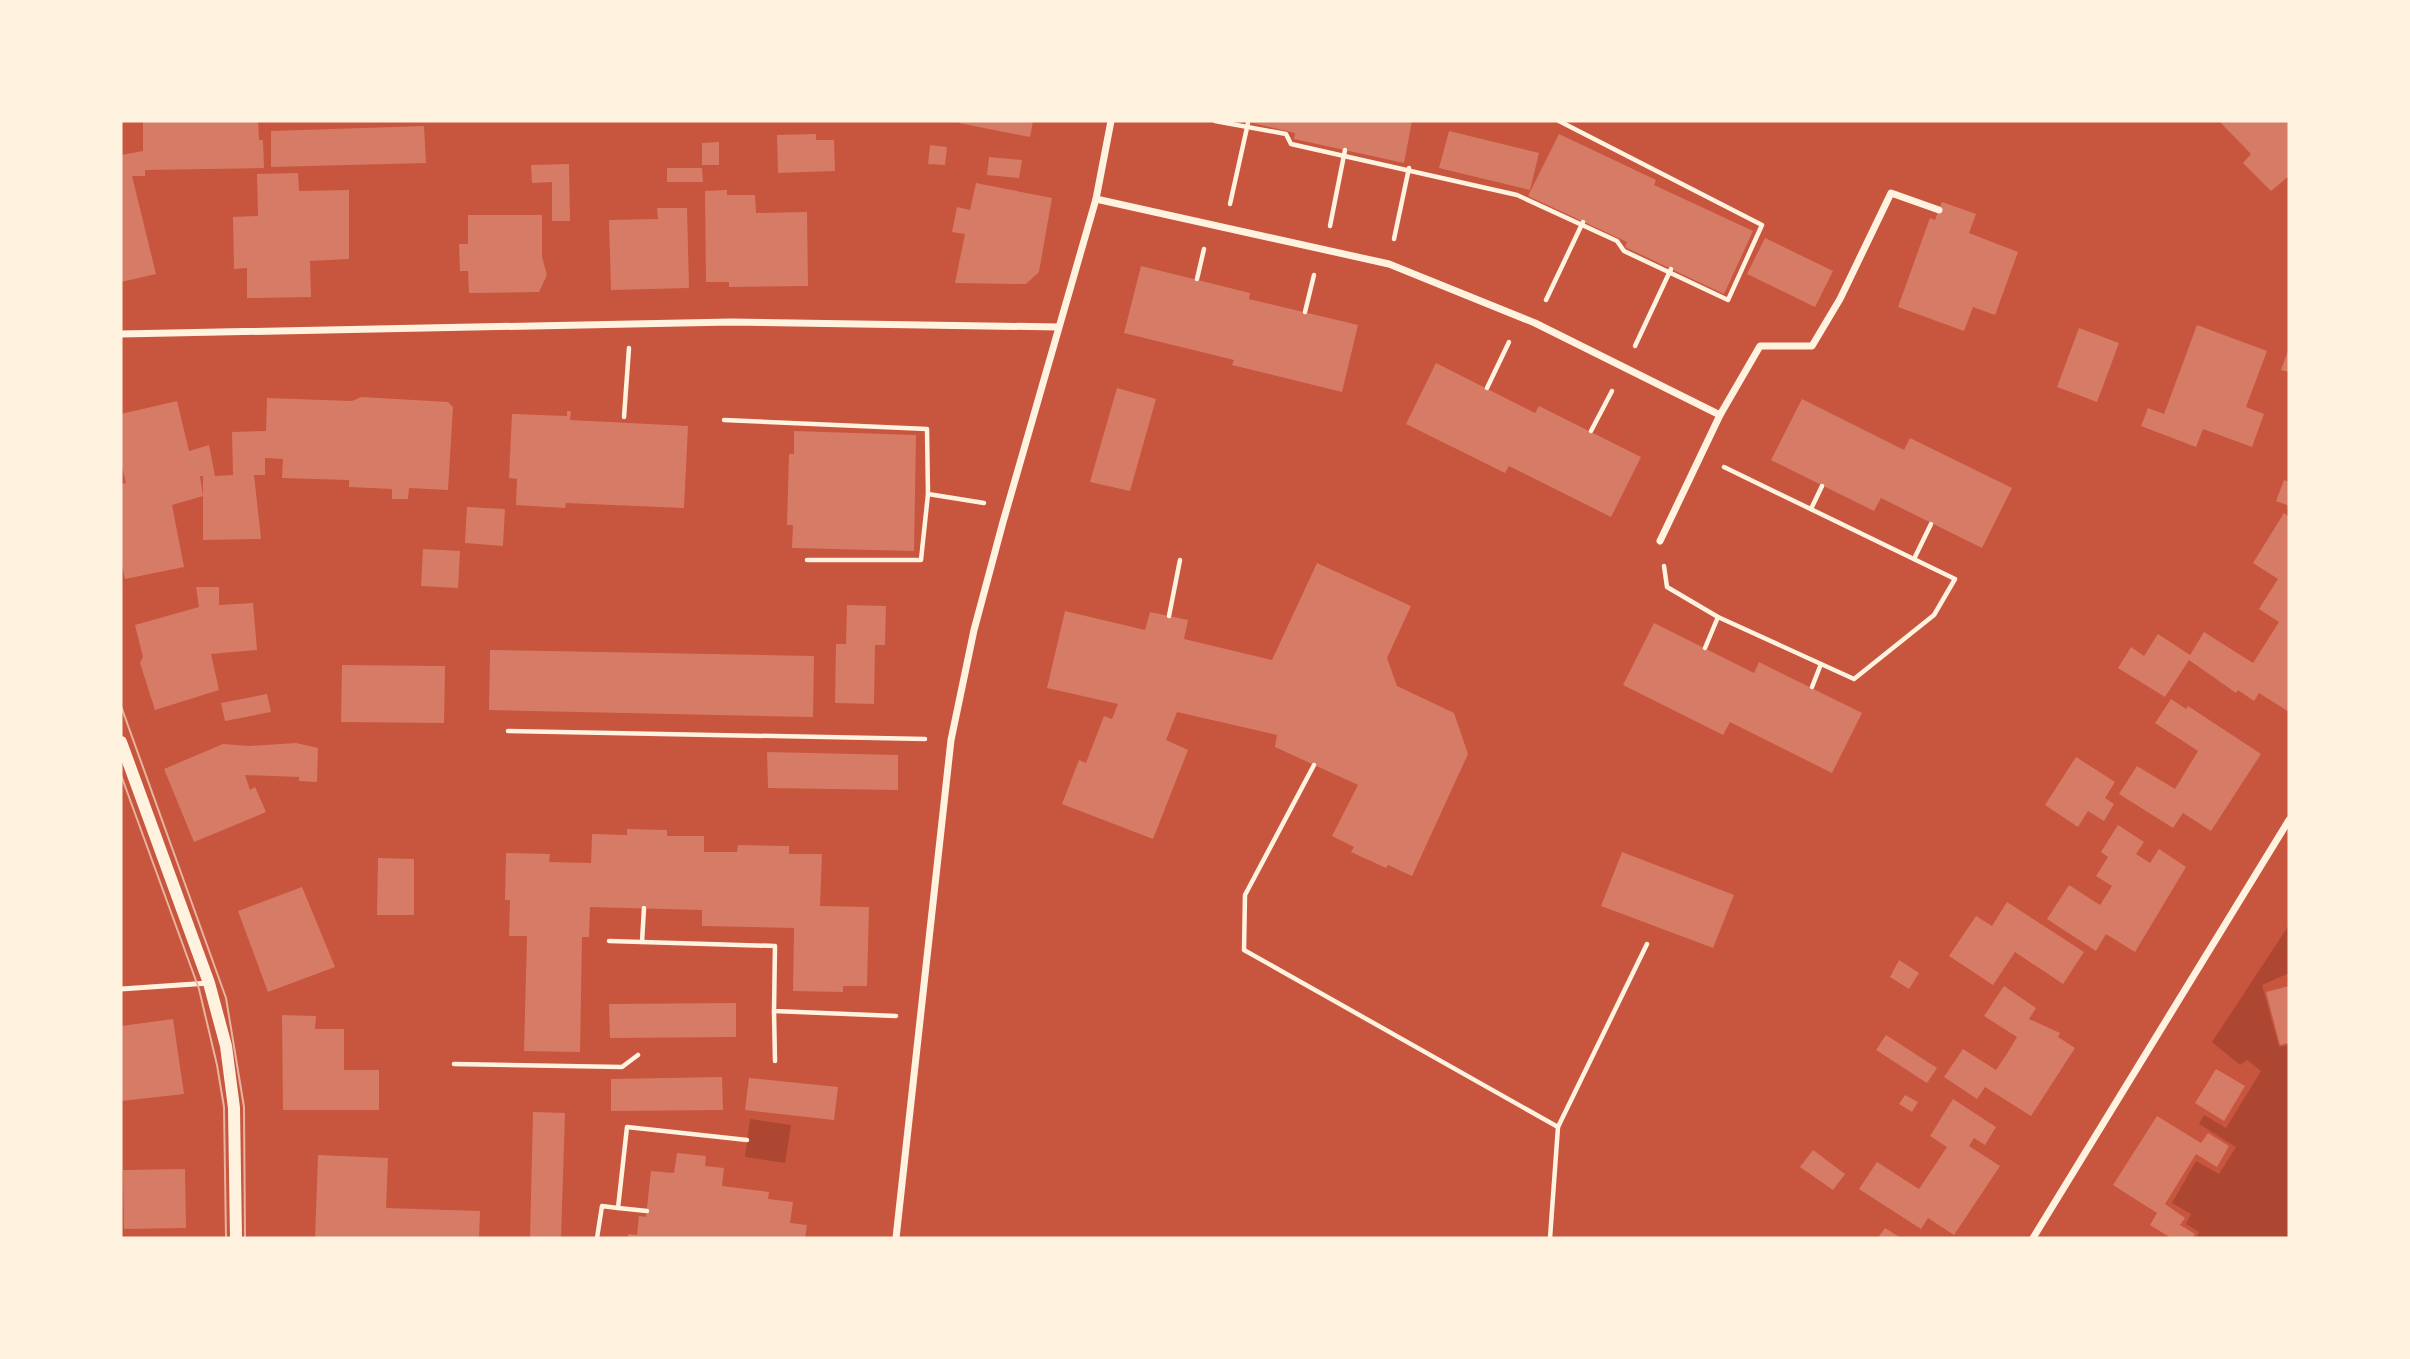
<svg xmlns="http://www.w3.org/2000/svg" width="2410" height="1359" font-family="'Golos Text',sans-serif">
<rect width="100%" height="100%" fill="#c8553d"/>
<g fill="#ae4732">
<path d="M2289,925V973L2262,985L2279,1047L2289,1045V1238H2196L2199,1232L2186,1224L2191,1214L2172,1203L2196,1161L2219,1174L2236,1147L2199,1124L2204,1115L2226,1128L2261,1071L2247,1060L2240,1065L2212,1042Z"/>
<path d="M750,1119L791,1125L785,1163L745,1157Z"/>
</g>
<g fill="#d67c66">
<path d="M143,121H258L259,140H263L264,168L145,170V176H132L156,274L121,282V155L143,151Z"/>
<path d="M960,121H1033L1030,137L959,123Z"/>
<path d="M1244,121H1412L1404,163L1294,139L1295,133Z"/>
<path d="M2219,121H2289V176L2271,191L2243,163L2251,154Z"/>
<path d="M424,126L426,163L271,167V131Z"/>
<path d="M1449,131L1539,153L1530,190L1439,168Z"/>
<path d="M816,134V140H834L835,171L778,173L777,135Z"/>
<path d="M1559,134L1656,180L1654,185L1753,231L1724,294L1625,247L1627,242L1528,196Z"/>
<path d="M719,142V165H702V143Z"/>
<path d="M930,145L947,147L945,165L928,164Z"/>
<path d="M989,157L1022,160L1019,178L987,175Z"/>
<path d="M569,164L570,221H552V182L532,183L531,165Z"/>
<path d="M667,168H702L703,182H667Z"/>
<path d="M298,173L299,191L349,190V259L310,261L311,297L247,298V268L234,269L233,217L258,216L257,174Z"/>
<path d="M976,183L1052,198L1039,272L1026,284L955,283L965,234L952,232L957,207L970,210Z"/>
<path d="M727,190V195H755L756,213L807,212L808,286L729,287V282H706L705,191Z"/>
<path d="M1942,202L1976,214L1969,233L2018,252L1995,315L1973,307L1964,331L1898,307L1930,218L1935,220Z"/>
<path d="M657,208H687L689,288L611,290L609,220L658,219Z"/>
<path d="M468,215H542V257L547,275L539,292L469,293L468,271H460L459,244H468Z"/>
<path d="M1765,238L1833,271L1815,307L1747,274Z"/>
<path d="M1141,266L1250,293L1249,299L1358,325L1342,392L1232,365L1234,360L1124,333Z"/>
<path d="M2197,325L2267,351L2246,407L2264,414L2252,447L2203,429L2196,447L2141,426L2148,408L2164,414Z"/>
<path d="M2079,328L2119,343L2097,402L2057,387Z"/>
<path d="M2289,348V372L2281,370Z"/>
<path d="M1436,363L1535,413L1539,406L1641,457L1611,517L1509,466L1505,473L1406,424Z"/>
<path d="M1117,388L1156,399L1130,491L1090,482Z"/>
<path d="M361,397L448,402L453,407L448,490L409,488L408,499H392V489L349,487V480L282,478L283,459L265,458V475H254L261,539L203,540V476H200L203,496L172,505L184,567L125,579L121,561V484L126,483L121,463V414L177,401L189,451L209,445L215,476L233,475L232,432L266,431L267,398L352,401Z"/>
<path d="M1802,399L1904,450L1910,438L2012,488L1982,548L1881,498L1874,511L1771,460Z"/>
<path d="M567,411H571L570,420L688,426L684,508L566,503L565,508L516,505L517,479L509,478L512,414L567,416Z"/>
<path d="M794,431L916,435L914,551L792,548L793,525H787L789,454H794Z"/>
<path d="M2284,480L2289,482V506L2276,501Z"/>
<path d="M467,507L505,509L503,546L465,543Z"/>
<path d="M2284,513L2289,517V712L2259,693L2254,701L2238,690L2236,693L2189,660L2165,697L2118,668L2131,647L2144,656L2158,634L2190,655L2204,632L2253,663L2279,622L2259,609L2278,579L2253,563Z"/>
<path d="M423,549L460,551L458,588L421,586Z"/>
<path d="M1317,563L1411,606L1387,658L1397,686L1454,713L1468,754L1412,876L1388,865L1386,868L1351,852L1354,847L1332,836L1358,785L1275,747L1277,735L1177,712L1166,740L1188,750L1153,839L1062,804L1079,760L1086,763L1104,716L1112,719L1118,704L1047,688L1065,611L1145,630L1150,612L1188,620L1184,639L1272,660Z"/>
<path d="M196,587H219V605L253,603L257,650L211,654L219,690L155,710L140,663L143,657L135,625L199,607Z"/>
<path d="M847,605L886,606L885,645H875L874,704L835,703L836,644H846Z"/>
<path d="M1654,623L1754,673L1759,662L1862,713L1832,773L1730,722L1723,735L1623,685Z"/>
<path d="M490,650L814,656L813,717L489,710Z"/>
<path d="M342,665L445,666L444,723L341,722Z"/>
<path d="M267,694L271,712L225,721L221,703Z"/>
<path d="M2171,699L2186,709L2188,706L2261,754L2211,831L2183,813L2173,828L2119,794L2137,766L2175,789L2198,751L2155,723Z"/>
<path d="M296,743L318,748L317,782L299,781V777L245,775L250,790L255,787L266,812L194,842L164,769L223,744L250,746Z"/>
<path d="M767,752L898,755V790L768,788Z"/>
<path d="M2076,757L2115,782L2105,798L2114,804L2104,821L2088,811L2078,827L2045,805Z"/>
<path d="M2118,825L2144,842L2136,854L2150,863L2159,849L2186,867L2135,952L2106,934L2096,951L2047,919L2069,885L2100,905L2112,886L2096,876L2108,857L2101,852Z"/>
<path d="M627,829L667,830V836H704V852H737L738,845L789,846V854H822L820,906L869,907L867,986H843V992L793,991L794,928L702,926V910L590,907L589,937H582L580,1052L524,1051L527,936H509L510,900H505L506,853L550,854L549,862L591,863L592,834L627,835Z"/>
<path d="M1622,852L1734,895L1713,948L1601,906Z"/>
<path d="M378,858L414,859V915H377Z"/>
<path d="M302,887L335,967L268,992L238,911Z"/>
<path d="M2007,902L2084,952L2063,984L2015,952L1993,985L1949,956L1976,916L1992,926Z"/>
<path d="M1899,960L1919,973L1909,989L1890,977Z"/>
<path d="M2004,986L2036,1008L2029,1019L2060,1033L2058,1037L2075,1048L2031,1116L1985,1087L1977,1099L1944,1077L1963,1049L1996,1070L2008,1052L2017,1037L1984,1016Z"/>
<path d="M2289,986V1043L2280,1045L2266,992Z"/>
<path d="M736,1003V1037L610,1038L609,1004Z"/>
<path d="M282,1015L316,1016L315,1029H344V1070H379V1110H283Z"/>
<path d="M173,1019L184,1094L121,1101V1026Z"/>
<path d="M1886,1035L1937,1068L1927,1083L1876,1050Z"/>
<path d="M2216,1069L2245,1086L2224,1121L2195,1103Z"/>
<path d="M722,1077L723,1110L611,1111V1079Z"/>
<path d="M749,1078L838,1087L834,1120L745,1110Z"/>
<path d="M1905,1095L1918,1102L1912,1112L1899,1104Z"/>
<path d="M1953,1099L1996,1127L1985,1145L1974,1138L1969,1146L2000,1166L1954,1235L1928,1218L1921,1229L1859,1189L1877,1162L1919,1189L1947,1147L1930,1136Z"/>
<path d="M533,1112L565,1113L561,1238H530Z"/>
<path d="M2157,1116L2201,1143L2208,1133L2229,1146L2217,1167L2196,1154L2165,1204L2185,1218L2180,1225L2195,1234L2192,1238H2171L2150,1225L2157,1213L2113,1185Z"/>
<path d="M1813,1150L1845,1174L1833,1190L1800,1167Z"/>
<path d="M677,1153L706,1156L705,1166L724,1168L722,1186L769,1192L768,1199L793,1202L790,1223L807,1225L805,1238H628V1234L637,1235L639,1216L646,1217L651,1171L674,1173Z"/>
<path d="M318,1155L388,1158L386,1208L480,1211L479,1238H315Z"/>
<path d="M185,1169L186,1228L124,1229L123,1170Z"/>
<path d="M1885,1228L1901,1238H1878Z"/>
</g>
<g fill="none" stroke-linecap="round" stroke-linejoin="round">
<g stroke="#fff3e0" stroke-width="4.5">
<path d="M1215,121L1286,134L1291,144L1517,195L1617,241L1624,251L1728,300L1762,225L1559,121"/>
<path d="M1230,204L1248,123"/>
<path d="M1330,226L1345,150"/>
<path d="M1394,239L1409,168"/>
<path d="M1197,279L1204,249"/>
<path d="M1546,300L1583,222"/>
<path d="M1305,312L1314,275"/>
<path d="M1635,346L1671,269"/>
<path d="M1487,388L1509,342"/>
<path d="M624,417L629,348"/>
<path d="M724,420L927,429L928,494L984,503"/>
<path d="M1591,431L1612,391"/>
<path d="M1811,509L1822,486"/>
<path d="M1914,559L1931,524"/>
<path d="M807,560H921L928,494"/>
<path d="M1664,566L1667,587L1718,617L1854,679L1934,615L1955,579L1724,467"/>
<path d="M1169,616L1180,560"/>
<path d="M1705,648L1718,617"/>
<path d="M1812,687L1821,664"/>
<path d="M508,731L925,739"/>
<path d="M1314,765L1245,895L1244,950L1558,1127L1550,1238"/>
<path d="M609,941L775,946L774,1011L896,1016"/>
<path d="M642,942L644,908"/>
<path d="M774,1011L775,1061"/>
<path d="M454,1064L622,1067L638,1055"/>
<path d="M1558,1127L1647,944"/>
<path d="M647,1211L618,1208L627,1127L747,1140"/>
<path d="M597,1238L602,1206L618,1208"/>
</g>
<path stroke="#fff3e0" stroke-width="5" d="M121,989L209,983"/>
<g stroke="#fff3e0" stroke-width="7">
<path d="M1096,199L1389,264L1535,323L1720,415L1660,541"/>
<path d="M121,334L731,322L1058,327"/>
<path d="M1720,415L1760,346H1812L1840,299L1891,193L1939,210"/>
<path d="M896,1238L951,740L974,630L1003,522L1096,199L1111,121"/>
<path d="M2033,1238L2289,820"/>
</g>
<path stroke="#fff3e0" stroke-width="12" d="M121,742L209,983L226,1046L234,1108L236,1238"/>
<g stroke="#e9b49f" stroke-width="2">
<path d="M121,706L226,998L244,1107L245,1238"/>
<path d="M121,775L199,989L217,1065L224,1107L226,1238"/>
</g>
</g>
<rect width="2410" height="1359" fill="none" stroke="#fff3e0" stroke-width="245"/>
</svg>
